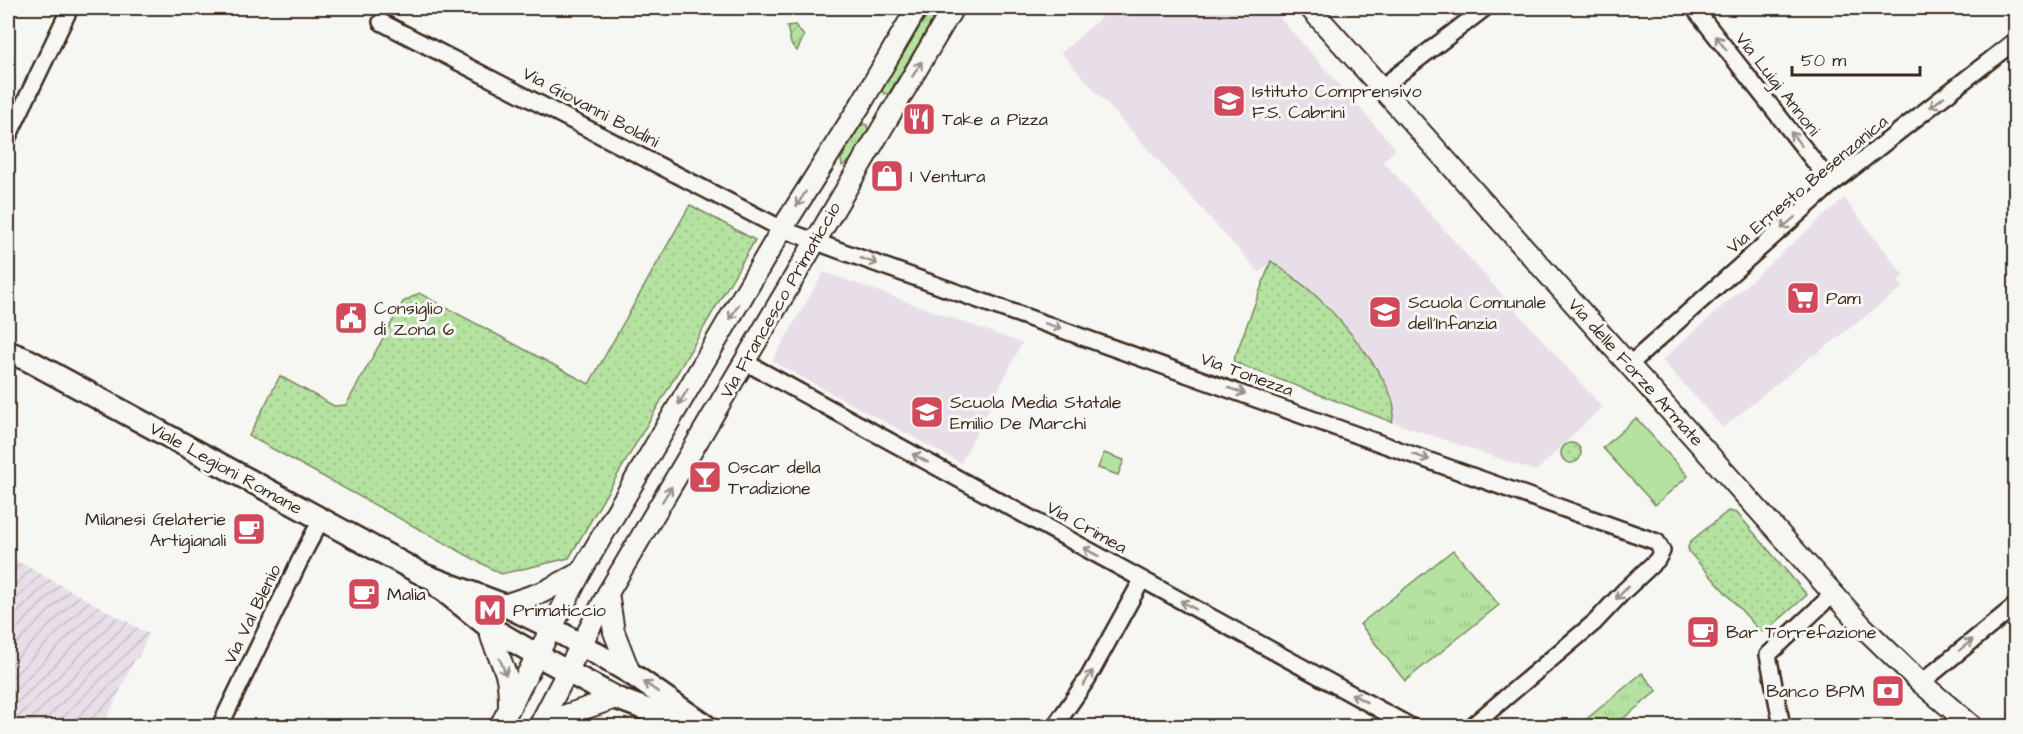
<svg xmlns="http://www.w3.org/2000/svg" width="2023" height="734" font-family="'Architects Daughter',sans-serif">
<defs>
<pattern id="industrial-furrows" width="10" height="10" patternUnits="userSpaceOnUse" patternTransform="scale(1.5)"><rect width="10" height="10" fill="#e8dee8"/><path d="M-1 1l2-2M0 10L10 0M9 11l2-2" fill="none" stroke="#c8bfc7"/></pattern>
<pattern id="grass-tufts" width="24" height="20" patternUnits="userSpaceOnUse" patternTransform="scale(1.5)"><rect width="24" height="20" fill="#b5e2a0"/><path d="M3 7l-1-3M5 7V3M7 7l1-3M15 17l-1-3M17 17v-4M19 17l1-3" fill="none" stroke="#9dc289"/></pattern>
<pattern id="park-dots" width="8" height="8" patternUnits="userSpaceOnUse" patternTransform="scale(1.5)"><rect width="8" height="8" fill="#b5e2a0"/><path d="M2 2h.1M6 6h.1" fill="none" stroke="#9dc289" stroke-width="1.8" stroke-linecap="round"/></pattern>
<pattern id="garden-furrows" width="10" height="10" patternUnits="userSpaceOnUse" patternTransform="scale(1.5)"><rect width="10" height="10" fill="#b5e2a0"/><path d="M-1 1l2-2M0 10L10 0M9 11l2-2" fill="none" stroke="#9dc289"/></pattern>
</defs>
<rect width="100%" height="100%" fill="#f6f6f2"/>
<filter id="ink" filterUnits="userSpaceOnUse"><feTurbulence type="fractalNoise" baseFrequency=".0167" numOctaves="2"/><feDisplacementMap in="SourceGraphic" scale="12" xChannelSelector="R" yChannelSelector="G"/><feConvolveMatrix kernelMatrix="1 2 1 2 8 2 1 2 1" color-interpolation-filters="sRGB"/></filter>
<g filter="url(#ink)">
<g fill="#e8dee8">
<path d="M1112,8H1271L1396,149L1383,161L1602,407L1536,471L1398,424L1233,362L1270,263L1259,272L1061,53Z"/>
<path d="M1844,198L1904,276L1898,281L1903,287L1814,356L1812,355L1723,428L1662,360Z"/>
<path d="M824,272L1022,343L961,463L772,361Z"/>
</g>
<path fill="url(#industrial-furrows)" d="M8,556L149,634L138,658L136,657L103,726H8Z"/>
<g fill="url(#grass-tufts)" stroke="#78865f" stroke-width="1.5">
<path d="M931,8H940L889,93L884,94L882,89Z"/>
<path d="M864,124L867,125L868,131L850,161L842,166L841,160L859,126Z"/>
<path d="M1453,550L1499,605L1405,681L1360,624Z"/>
<path d="M1642,673L1657,691L1614,726H1587L1583,722Z"/>
</g>
<g fill="url(#park-dots)" stroke="#78865f" stroke-width="1.5">
<path d="M690,205L755,240L569,558L501,574L249,436L280,376L334,406L346,405L403,302L419,293L589,384Z"/>
<path d="M1271,261C1287,273 1304,284 1318,298C1340,318 1391,379 1394,408C1394,412 1393,417 1392,422L1233,362Z"/>
<circle cx="1571" cy="453" r="10"/>
<path d="M1728,511L1737,513L1807,595L1765,632L1760,631L1689,552L1688,547L1691,541Z"/>
</g>
<path fill="url(#garden-furrows)" stroke="#78865f" stroke-width="1.5" d="M795,25L804,36L797,51L791,44L787,26Z"/>
<g fill="#b5e2a0" stroke="#78865f" stroke-width="1.5">
<path d="M1636,418L1688,476L1655,505L1603,448Z"/>
<path d="M1104,453L1124,460L1118,475L1098,468Z"/>
</g>
<g fill="none" stroke-linecap="round" stroke-linejoin="round">
<g stroke="#3b2a1e" stroke-width="20">
<g id="minor">
<path d="M1694,8L1832,184"/>
<path d="M381,22L782,229L841,251L1657,542L1662,551L1657,560L1624,591L1595,622L1472,726"/>
<path d="M1382,87L1485,8"/>
<path d="M8,137L70,8"/>
<path d="M745,362L1410,726"/>
<path d="M1629,365L1832,184L2016,40"/>
<path d="M1921,683L2016,605"/>
<path d="M220,726L305,550L321,520"/>
<path d="M1055,726L1088,678L1142,580"/>
<path d="M1782,726L1768,655L1833,594"/>
</g>
</g>
<g stroke="#3b2a1e" stroke-width="24">
<g id="tertiary">
<path d="M1310,8L1863,627L1921,683L1972,726"/>
<path d="M608,593L614,632L630,673"/>
<path d="M504,605L543,592L581,572"/>
<path d="M489,627C491,645 503,660 507,678C509,688 509,697 509,707"/>
<path d="M500,726L581,572L782,229L861,104L917,8"/>
<path d="M539,726L608,593L953,8"/>
<path d="M540,726L560,717L616,698"/>
</g>
</g>
<g stroke="#3b2a1e" stroke-width="26">
<g id="secondary">
<path d="M8,352L28,360L424,575L504,605L552,628L630,673L706,726"/>
<path d="M439,587L489,627L537,655L616,698L690,726"/>
</g>
</g>
<use href="#minor" stroke="#f6f6f2" stroke-width="15"/>
<use href="#tertiary" stroke="#f6f6f2" stroke-width="20"/>
<use href="#secondary" stroke="#f6f6f2" stroke-width="21"/>
</g>
<defs><path id="oneway-shaft" d="M-6 0H5M1.5-3L5.5 0L1.5 3" fill="none" stroke-width="1.6" stroke-linecap="round" stroke-linejoin="round" transform="scale(1.5)"/></defs>
<g stroke="#989088">
<use href="#oneway-shaft" transform="translate(1721 43) rotate(-127)"/>
<use href="#oneway-shaft" transform="translate(917 69) rotate(-59)"/>
<use href="#oneway-shaft" transform="translate(1937 102) rotate(142)"/>
<use href="#oneway-shaft" transform="translate(1796 139) rotate(-128)"/>
<use href="#oneway-shaft" transform="translate(801 199) rotate(123)"/>
<use href="#oneway-shaft" transform="translate(1788 223) rotate(139)"/>
<use href="#oneway-shaft" transform="translate(869 261) rotate(19)"/>
<use href="#oneway-shaft" transform="translate(734 312) rotate(122)"/>
<use href="#oneway-shaft" transform="translate(1053 326) rotate(19)"/>
<use href="#oneway-shaft" transform="translate(1237 391) rotate(20)"/>
<use href="#oneway-shaft" transform="translate(683 397) rotate(121)"/>
<use href="#oneway-shaft" transform="translate(1421 457) rotate(19)"/>
<use href="#oneway-shaft" transform="translate(920 458) rotate(-151)"/>
<use href="#oneway-shaft" transform="translate(667 494) rotate(-58)"/>
<use href="#oneway-shaft" transform="translate(1091 552) rotate(-151)"/>
<use href="#oneway-shaft" transform="translate(1622 593) rotate(134)"/>
<use href="#oneway-shaft" transform="translate(1188 605) rotate(-151)"/>
<use href="#oneway-shaft" transform="translate(1966 645) rotate(-39)"/>
<use href="#oneway-shaft" transform="translate(503 667) rotate(68)"/>
<use href="#oneway-shaft" transform="translate(1088 678) rotate(-58)"/>
<use href="#oneway-shaft" transform="translate(651 687) rotate(-145)"/>
<use href="#oneway-shaft" transform="translate(1359 698) rotate(-151)"/>
</g>
</g>
<defs>
<g id="school-square" transform="scale(1.725)"><rect x="-9" y="-9" width="18" height="18" rx="4" fill="#d1495b" stroke="#f6f6f2"/><path d="M0-5L7-2L0 1L-7-2ZM-4 1L0 2.5L4 1V4Q0 6-4 4Z" fill="#fff"/></g>
<g id="restaurant-square" transform="scale(1.725)"><rect x="-9" y="-9" width="18" height="18" rx="4" fill="#d1495b" stroke="#f6f6f2"/><path d="M-5-6h1v4h1v-4h1v4h1v-4h1v5L-1.5 .5V6h-2V.5L-5-1ZM5-6V6H3V1.5H1.5Q1.5-4 5-6Z" fill="#fff"/></g>
<g id="shop-square" transform="scale(1.725)"><rect x="-9" y="-9" width="18" height="18" rx="4" fill="#d1495b" stroke="#f6f6f2"/><path d="M-5-2.5h2.3a2.7 3.5 0 0 1 5.4 0H5L5.5 6h-11ZM-1.5-2.5h3a1.5 2.3 0 0 0-3 0Z" fill="#fff"/></g>
<g id="supermarket-square" transform="scale(1.725)"><rect x="-9" y="-9" width="18" height="18" rx="4" fill="#d1495b" stroke="#f6f6f2"/><path d="M-6-5.5h2.5l.6 2H6L4.5 2H-2.5L-4.4-4H-6ZM-1.5 3.2a1.3 1.3 0 1 0 .1 0ZM3 3.2a1.3 1.3 0 1 0 .1 0Z" fill="#fff"/></g>
<g id="civic-square" transform="scale(1.725)"><rect x="-9" y="-9" width="18" height="18" rx="4" fill="#d1495b" stroke="#f6f6f2"/><path d="M-.6-6.5H3V-4.5H.6V-3L4-1V1h2V6H-6V1h2V-1L-.6-3ZM-1.2 2.5V6h2.4V2.5Z" fill="#fff"/></g>
<g id="bar-square" transform="scale(1.725)"><rect x="-9" y="-9" width="18" height="18" rx="4" fill="#d1495b" stroke="#f6f6f2"/><path d="M-6-5H6L.8 .8V4.5H3.5V6h-7V4.5H-.8V.8Z" fill="#fff"/></g>
<g id="cafe-square" transform="scale(1.725)"><rect x="-9" y="-9" width="18" height="18" rx="4" fill="#d1495b" stroke="#f6f6f2"/><path d="M-5.5-4.5H6V0H3Q3 3.5 0 3.5H-2.5Q-5.5 3.5-5.5 0ZM3-3.2v2h1.7v-2ZM-6 4.5H4V6H-6Z" fill="#fff"/></g>
<g id="metro-square" transform="scale(1.725)"><rect x="-9" y="-9" width="18" height="18" rx="4" fill="#d1495b" stroke="#f6f6f2"/><path d="M-5.5 5V-5H-3L0 0L3-5H5.5V5H3V-.5L0 4L-3-.5V5Z" fill="#fff"/></g>
<g id="bank-square" transform="scale(1.725)"><rect x="-9" y="-9" width="18" height="18" rx="4" fill="#d1495b" stroke="#f6f6f2"/><path d="M-6-4H6V4H-6ZM0-2.3a2.3 2.3 0 1 0 0 4.6a2.3 2.3 0 1 0 0-4.6Z" fill="#fff"/></g>
</defs>
<g fill-rule="evenodd">
<use href="#school-square" x="1229" y="101"/>
<use href="#restaurant-square" x="919" y="119"/>
<use href="#shop-square" x="887" y="176"/>
<use href="#supermarket-square" x="1803" y="298"/>
<use href="#school-square" x="1385" y="312"/>
<use href="#civic-square" x="351" y="318"/>
<use href="#school-square" x="927" y="412"/>
<use href="#bar-square" x="705" y="477"/>
<use href="#cafe-square" x="249" y="529"/>
<use href="#cafe-square" x="364" y="594"/>
<use href="#metro-square" x="490" y="610"/>
<use href="#cafe-square" x="1703" y="632"/>
<use href="#bank-square" x="1888" y="691"/>
</g>
<g text-anchor="middle" stroke-width="6" stroke-linejoin="round" paint-order="stroke">
<g font-size="18" fill="#3b2a1e" stroke="#f6f6f2">
<text transform="translate(1778 84) rotate(52)" y="6">Via Luigi Annoni</text>
<text transform="translate(591 107) rotate(28)" y="6">Via Giovanni Boldini</text>
<text transform="translate(1807 184) rotate(-40)" y="6">Via Ernesto Besenzanica</text>
<text transform="translate(780 300) rotate(-60)" y="6">Via Francesco Primaticcio</text>
<text transform="translate(1636 372) rotate(48)" y="6">Via delle Forze Armate</text>
<text transform="translate(1247 374) rotate(20)" y="6">Via Tonezza</text>
<text transform="translate(226 468) rotate(29)" y="6">Viale Legioni Romane</text>
<text transform="translate(1087 527) rotate(29)" y="6">Via Crimea</text>
<text transform="translate(252 614) rotate(-64)" y="6">Via Val Blenio</text>
</g>
<g font-size="18" fill="#3b2a1e" stroke="#f6f6f2" text-anchor="start">
<text x="1252" y="97">Istituto Comprensivo<tspan x="1252" dy="21">F.S. Cabrini</tspan></text>
<text x="942" y="125">Take a Pizza</text>
<text x="910" y="182">I Ventura</text>
<text x="1826" y="304">Pam</text>
<text x="1408" y="308">Scuola Comunale<tspan x="1408" dy="21">dell'Infanzia</tspan></text>
<text x="374" y="314">Consiglio<tspan x="374" dy="21">di Zona 6</tspan></text>
<text x="950" y="408">Scuola Media Statale<tspan x="950" dy="21">Emilio De Marchi</tspan></text>
<text x="728" y="473">Oscar della<tspan x="728" dy="21">Tradizione</tspan></text>
<text x="226" y="525" text-anchor="end">Milanesi Gelaterie<tspan x="226" dy="21">Artigianali</tspan></text>
<text x="387" y="600">Malia</text>
<text x="513" y="616">Primaticcio</text>
<text x="1726" y="638">Bar Torrefazione</text>
<text x="1865" y="697" text-anchor="end">Banco BPM</text>
</g>
</g>
<rect width="2023" height="734" fill="none" stroke="#f6f6f2" stroke-width="30"/>
<rect x="15" y="15" width="1993" height="704" fill="none" stroke="#3b2a1e" stroke-width="2" filter="url(#ink)"/>
<path d="M1792 66v9h128v-9" fill="none" stroke="#3b2a1e" stroke-width="3"/>
<text x="1801" y="66" font-size="18" fill="#3b2a1e" stroke="#f6f6f2" stroke-width="4.5" paint-order="stroke">50 m</text>
</svg>
